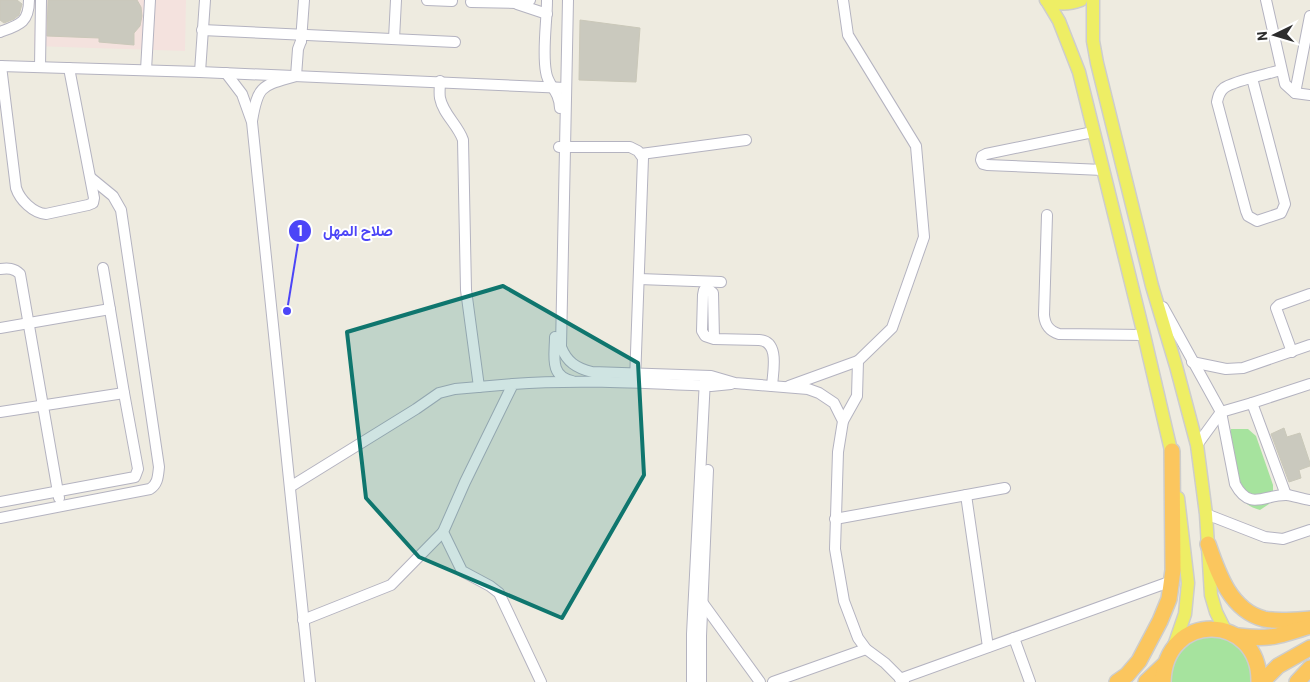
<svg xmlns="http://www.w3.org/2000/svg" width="1310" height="682" font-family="Barlow,Vazirmatn,sans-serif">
<rect width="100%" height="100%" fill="#eeebe0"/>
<path fill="#f4e2de" d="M36,0H186L185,51L34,46Z"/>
<g fill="#a6e39e">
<path d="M1231,429H1248L1256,436L1273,485V496L1269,504L1260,510C1249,507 1244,503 1239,493L1229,434Z"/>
<path d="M1207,636C1213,637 1221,636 1227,639C1243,648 1253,663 1251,682H1170C1175,652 1178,646 1207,636Z"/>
</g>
<g fill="#cac9be" stroke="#cac8b9">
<path d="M0,0H17L22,4L19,15L14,19L4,23L0,20Z"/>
<path d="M48,0H137L141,7L142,16L140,26L134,33V45L99,42V38L47,36Z"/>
<path d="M580,20L640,28L636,82L579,80Z"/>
<path d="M1284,428L1287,437L1300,433L1310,463V466L1299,470L1301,478L1289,482L1271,434Z"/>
</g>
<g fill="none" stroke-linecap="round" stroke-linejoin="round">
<g stroke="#b4b3c0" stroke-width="12">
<g id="minor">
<path d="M427,0L452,1"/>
<path d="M547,0C547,22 542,51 546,72C548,87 559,89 560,108"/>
<path d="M568,0L561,347C567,362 576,368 592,372L711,376L735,383L808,389L819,393L834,403L843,421L838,452L835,549L844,601L858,638L866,649L885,663L904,682"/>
<path d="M1266,0L1285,84L1295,93L1310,95"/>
<path d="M471,2L516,3L530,0"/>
<path d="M517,4L547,14"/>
<path d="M202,30L455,42"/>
<path d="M0,32C19,25 29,23 29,0"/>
<path d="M394,39L396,0"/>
<path d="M301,41L304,0"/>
<path d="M0,66L200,72L566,88"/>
<path d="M1,66L16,188C20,200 33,213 46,214L88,205L93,203L94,198L69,68"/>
<path d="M40,67L41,0"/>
<path d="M146,70L150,0"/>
<path d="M200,72L205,0"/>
<path d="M226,73L242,94L252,122L310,682"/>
<path d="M1252,78L1285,204L1281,213L1257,221L1248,216L1246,211L1217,102C1218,97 1219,92 1224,88C1233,81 1268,74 1281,70"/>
<path d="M440,81C440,87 439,93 440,98C443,114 458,125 463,140L466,290L479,387"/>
<path d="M1295,93L1310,16"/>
<path d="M252,121C258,84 262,86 296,76L298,49L301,41"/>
<path d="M1093,132L986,154L982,156L981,160L983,164L987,165L1103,170"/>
<path d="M559,147H630L638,151L643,158L635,381"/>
<path d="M641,154L746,140"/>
<path d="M1047,215L1044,315C1045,325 1049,331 1059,334L1144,335"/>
<path d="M0,269C8,268 14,268 20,274L59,498"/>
<path d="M639,279L721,282"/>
<path d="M1163,307L1221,412L1235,484C1250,512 1265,494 1287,495C1294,496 1303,499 1310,500"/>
<path d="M0,328L110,309"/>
<path d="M555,337C555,355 549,376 572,381"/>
<path d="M714,339L713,293L708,289L704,290L703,295L702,331L705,336L714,339L759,340C780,341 773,371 772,386"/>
<path d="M1292,352L1276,308L1279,305L1310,294"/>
<path d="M1192,362L1226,369L1243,368L1310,345"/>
<path d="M789,386L858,361"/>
<path d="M1252,403L1310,384"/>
<path d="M0,412L124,393"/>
<path d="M843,421L857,396L858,361L892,328L924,237L916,146L848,35L843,0"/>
<path d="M1197,445L1221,412L1252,403L1286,495"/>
<path d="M290,487L416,409L439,393L455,389L513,384"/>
<path d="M966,495L988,647"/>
<path d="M0,502L135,477L138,469L124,393L103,268"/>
<path d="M1206,514L1265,537L1283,539L1310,530"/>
<path d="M0,518L150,489C158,484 158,476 159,467L121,210L113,196L91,178"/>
<path d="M835,519L1005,488"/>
<path d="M702,602L760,682"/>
<path d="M303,620L391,585L443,532"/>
<path d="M1014,638L1030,682"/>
<path d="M900,679L1172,581"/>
<path d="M541,682L499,593L490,586L462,571L443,532L465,482L513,384C578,379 645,383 711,386L731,384"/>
<path d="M692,682V634L705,379"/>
<path d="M701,682V636L708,470"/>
<path d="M773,682L866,649"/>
</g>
</g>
<g stroke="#cdcdcd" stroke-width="15">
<g id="major">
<path d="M1046,0C1058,5 1068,5 1081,0"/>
<path d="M1093,0V41L1097,63L1152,286L1176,366L1197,445L1206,514L1211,595L1216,612L1225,630"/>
<path d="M1047,1L1059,21L1079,72L1144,335L1173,459"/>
<path d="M1174,646L1185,614L1188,583L1178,498"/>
</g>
</g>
<g stroke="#cdcdcd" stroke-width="18">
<g id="highway">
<path d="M1208,544C1218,573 1230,610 1264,619C1278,622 1296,620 1310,619"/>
<path d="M1238,636C1270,640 1280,636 1310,626"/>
<path d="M1117,682L1127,675L1139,661L1160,621L1169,599L1173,570L1172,451"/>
<path d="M1146,682L1165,664"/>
<path d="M1163,682C1165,610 1260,613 1259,682"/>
<path d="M1262,682L1278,666L1310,648"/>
<path d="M1297,682L1310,668"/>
</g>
</g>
<use href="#minor" stroke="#fff" stroke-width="10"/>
<use href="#major" stroke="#eeee65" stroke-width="12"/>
<use href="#highway" stroke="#fbc65e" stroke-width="15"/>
</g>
<path fill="#0f766e" fill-opacity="0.2" stroke="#0f766e" stroke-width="4" stroke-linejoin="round" d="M503,286L638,363L644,475L562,618L419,557L366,498L347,332Z"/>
<path fill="none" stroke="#4c45f7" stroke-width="2" d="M287 311L300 231"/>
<g fill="#4c45f7" stroke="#fff" stroke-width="2">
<circle cx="287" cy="311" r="5"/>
<circle cx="300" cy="231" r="12"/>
</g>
<g font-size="15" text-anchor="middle" font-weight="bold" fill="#fff">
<text x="300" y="236">1</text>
</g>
<g font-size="15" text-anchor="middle" font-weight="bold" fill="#4c45f7" stroke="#fff" stroke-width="4" stroke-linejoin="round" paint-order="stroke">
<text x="358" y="236">صلاح المهل</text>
</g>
<g transform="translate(1275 35) rotate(265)" stroke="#ffffff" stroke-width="4" paint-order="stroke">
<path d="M0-4L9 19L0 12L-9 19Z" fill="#2d2d2d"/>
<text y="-8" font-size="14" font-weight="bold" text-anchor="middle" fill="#2d2d2d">N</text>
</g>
</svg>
